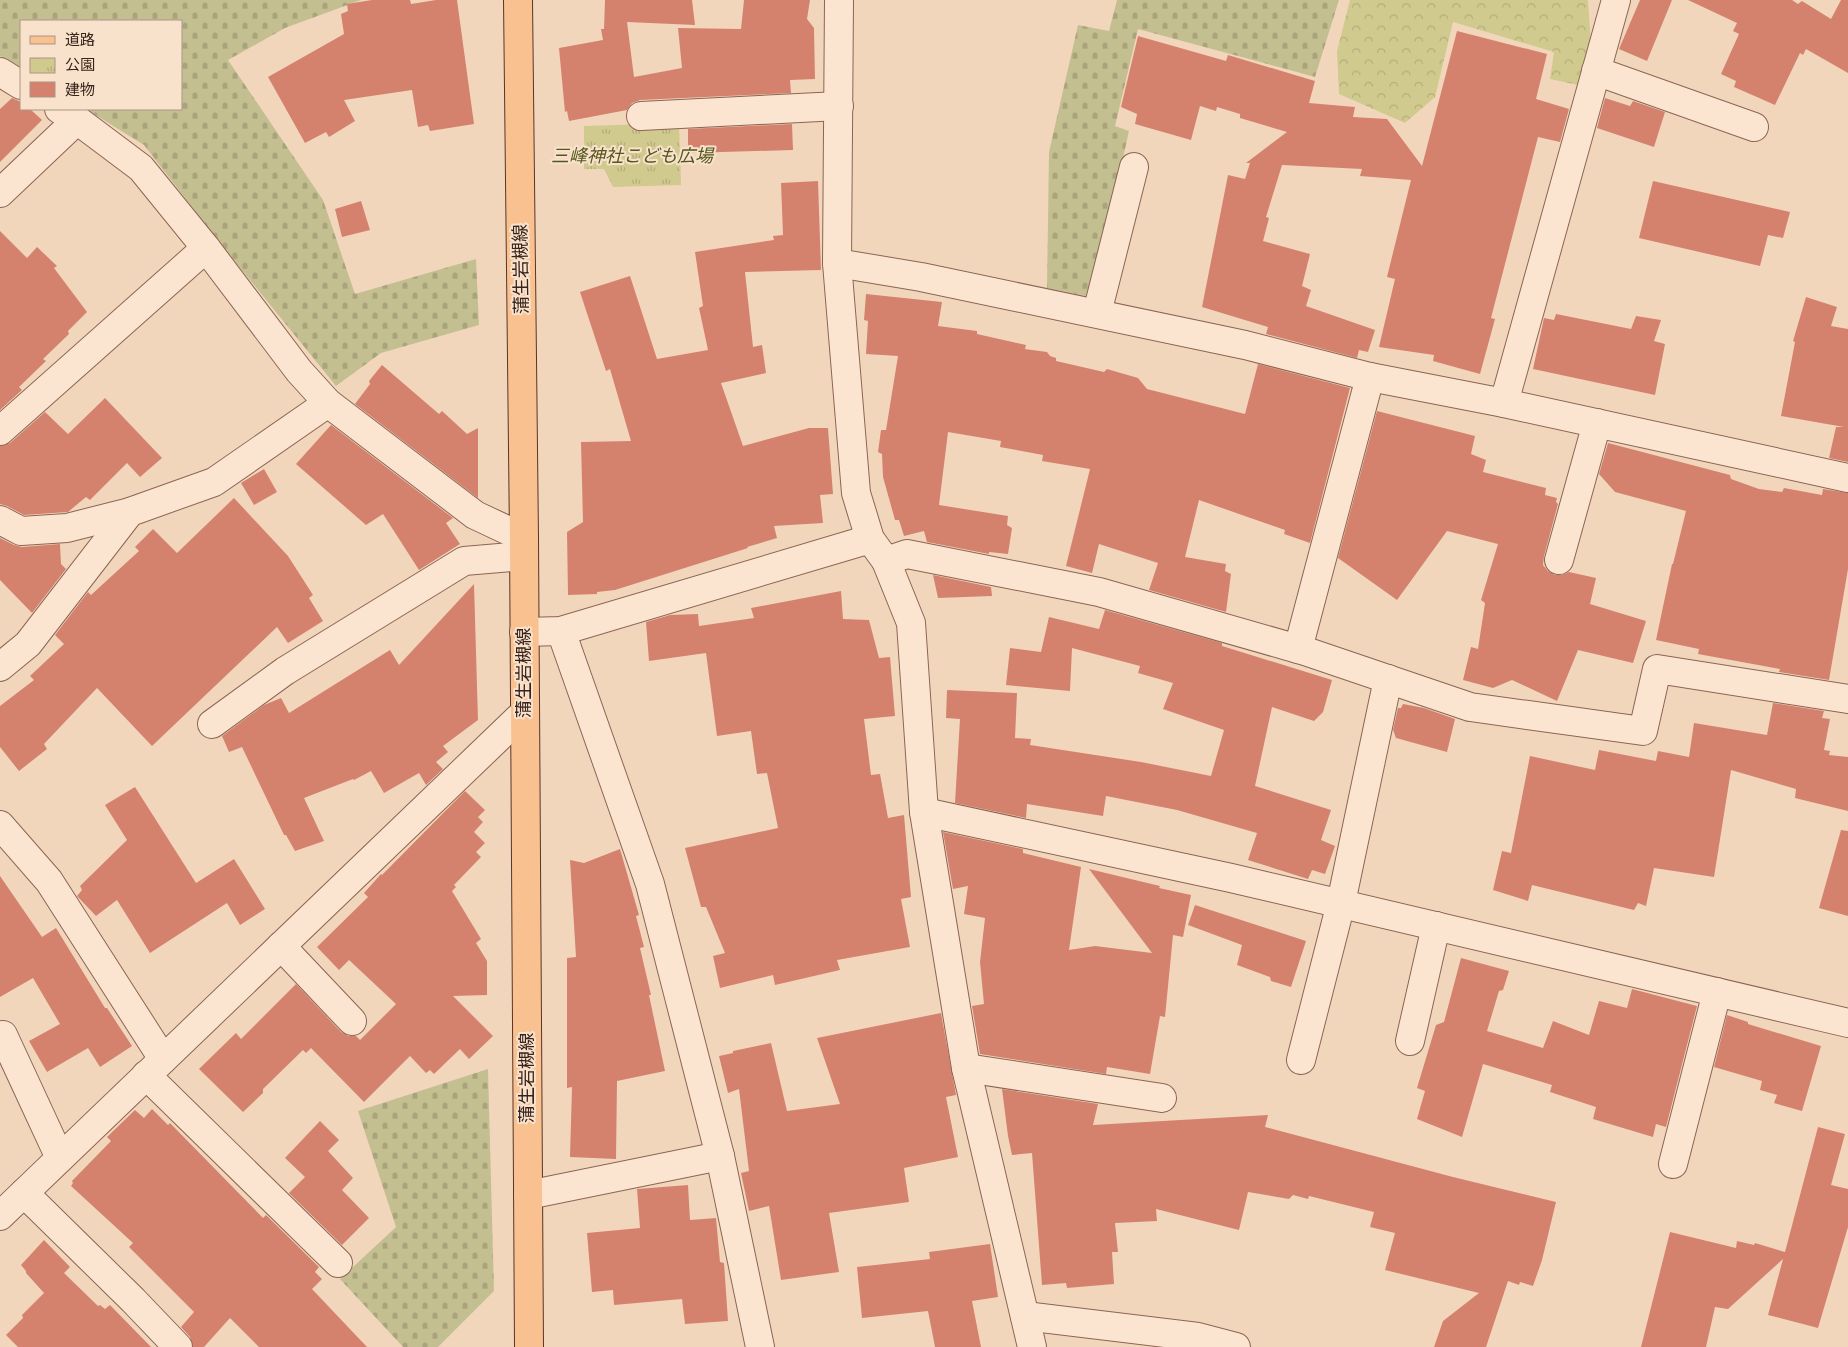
<svg xmlns="http://www.w3.org/2000/svg" width="1848" height="1347" font-family="'Source Serif 4','Noto Sans JP',serif">
<defs>
<pattern id="forest-crowns" width="20" height="18" patternUnits="userSpaceOnUse" patternTransform="scale(1.25)"><rect width="20" height="18" fill="#d0ca8f"/><path d="M2 6a3 3 0 1 1 6 0M12 15a3 3 0 1 1 6 0" fill="none" stroke="#b3ad7b"/></pattern>
<pattern id="cemetery-stones" width="16" height="16" patternUnits="userSpaceOnUse" patternTransform="scale(1.25)"><rect width="16" height="16" fill="#c4bf90"/><path d="M2 7V4a2 2 0 0 1 4 0v3zM10 15v-3a2 2 0 0 1 4 0v3z" fill="#a9a47c"/></pattern>
<pattern id="park-tufts" width="24" height="20" patternUnits="userSpaceOnUse" patternTransform="scale(1.25)"><rect width="24" height="20" fill="#d0ca8f"/><path d="M3 7l-1-3M5 7V3M7 7l1-3M15 17l-1-3M17 17v-4M19 17l1-3" fill="none" stroke="#b3ad7b"/></pattern>
</defs>
<rect width="100%" height="100%" fill="#f2d6bc"/>
<path fill="url(#forest-crowns)" d="M1350,0H1588L1591,46L1578,85L1550,79L1554,52L1453,22L1435,97L1405,123L1339,94L1337,51Z"/>
<g fill="url(#cemetery-stones)">
<path d="M0,0H361L285,28L228,60L323,200L355,294L476,259L479,325L381,353L336,386L219,242L144,145L86,109H181V21H21V69L0,56Z"/>
<path d="M1117,0H1339L1315,77L1138,29L1115,126L1129,131L1092,297L1047,288L1049,152L1078,25L1109,31Z"/>
<path d="M488,1069L494,1291L438,1347H403L340,1279L396,1227L358,1111Z"/>
</g>
<path fill="url(#park-tufts)" d="M679,123L681,185L613,187L604,169H584V126Z"/>
<g fill="#d4826e">
<path d="M372,0H410L411,4L436,0H457L474,124L430,131L428,125L418,127L412,90L344,100L355,121L329,137L326,132L305,143L268,77L344,34L341,14L348,11L347,4Z"/>
<path d="M605,0H692L695,25L627,22L634,77L682,68L678,28L741,29L744,0H810L807,19L814,28L815,79L790,80L791,93L640,100L632,103L627,110L569,121L567,111L565,112L559,48L603,40L601,29H604Z"/>
<path d="M1640,0H1672L1647,61L1619,49Z"/>
<path d="M1688,0H1792L1798,4L1802,1L1831,19L1841,0H1848V73L1806,49L1803,55L1800,53L1775,105L1734,87L1736,81L1721,74L1739,34L1733,31L1737,23Z"/>
<path d="M1457,31L1547,54L1536,99L1569,109L1560,142L1538,137L1491,318L1495,319L1480,374L1433,361L1434,355L1379,347L1395,279L1387,277L1411,180L1360,176L1362,169L1282,165L1266,217L1269,218L1263,241L1310,254L1302,286L1311,290L1306,306L1375,330L1368,352L1359,350L1357,358L1266,334L1268,327L1202,307L1228,175L1245,179L1250,163H1246L1287,132L1240,118V114L1217,107L1216,111L1200,106L1191,140L1135,124L1137,114L1121,107L1138,36L1226,61L1228,55L1315,81L1309,103L1355,107L1353,117L1387,119L1422,166Z"/>
<path d="M12,98L21,102V109H30L42,120L0,162V109Z"/>
<path d="M1605,98L1630,106L1633,101L1665,112L1654,147L1597,128Z"/>
<path d="M792,124L793,150L688,153V129Z"/>
<path d="M818,181L821,270L745,272L753,347L762,345L766,373L721,383L743,446L809,428H828L833,494L820,495L823,523L774,526L777,538L747,547L748,548L615,590L597,592V594L568,595L567,532L583,522L581,442L631,441L610,369L606,371L580,292L630,276L657,359L708,350L699,308L703,306L695,252L774,240L773,236L783,235L781,183Z"/>
<path d="M1653,181L1790,212L1783,238L1768,235L1760,266L1639,238Z"/>
<path d="M361,201L370,230L342,237L335,209Z"/>
<path d="M0,231L27,258L37,247L57,266L54,268L87,312L68,331L69,334L43,359L46,361L19,387L22,390L0,410Z"/>
<path d="M866,294L942,302L938,326L977,331V334L1026,345L1025,349L1047,352L1050,356L1056,358V361L1104,372L1107,369L1138,378L1147,389L1245,414L1258,364L1350,388L1310,543L1284,534L1285,530L1199,500L1185,557L1226,564L1225,571L1231,574L1226,612L1149,590L1158,563L1099,544L1092,573L1066,566L1090,469L1042,461L1043,455L1000,447L1001,441L948,432L939,505L1008,516L1007,525L1012,528L1008,554L989,552V554L927,542L924,531L904,536L899,520H895L883,477L882,454L878,452L881,430H886L898,356L866,354L868,321L864,320Z"/>
<path d="M1806,297L1837,307L1831,326L1848,329V462L1829,458L1836,427H1844L1781,416L1795,342L1793,341Z"/>
<path d="M1556,314L1631,329L1636,316L1661,320L1654,341L1665,344L1655,395L1533,369L1544,318L1554,320Z"/>
<path d="M382,365L439,414L442,411L467,434L478,428V498L355,404L370,384L369,381Z"/>
<path d="M105,398L162,458L140,477L127,463L90,500L86,497L68,512L24,515L7,506L0,504V446L10,443L45,412L68,434Z"/>
<path d="M1377,411L1475,436L1471,454L1486,460L1483,472L1546,488L1545,495L1557,498L1556,502L1558,504L1544,556L1543,565L1548,571L1555,575H1562L1569,572L1596,578L1590,604L1646,621L1633,663L1578,650L1557,701L1512,680L1493,688L1463,680L1471,647L1478,649L1485,603L1481,600L1498,544L1447,531L1397,600L1338,558Z"/>
<path d="M331,425L453,518L446,523L460,544L419,570L383,514L366,525L296,464Z"/>
<path d="M1608,443L1730,475L1731,479L1759,489L1782,492L1784,488L1822,495L1823,489L1848,493V569L1829,680L1779,672L1780,669L1698,654L1699,649L1656,640L1672,564H1673L1686,511L1615,492L1599,474Z"/>
<path d="M264,469L277,492L254,505L241,483Z"/>
<path d="M234,498L288,556L313,595L309,598L323,621L288,643L277,627L152,746L97,688L44,744L47,749L19,771L0,747V706L34,680L30,676L64,644L55,635L88,592L91,595L139,551L135,547L153,529L177,553Z"/>
<path d="M0,538L14,545L22,547L60,544L61,564L66,569L32,613L0,580Z"/>
<path d="M933,575L991,587L992,596L938,598Z"/>
<path d="M474,584L478,720L443,746L448,752L436,762L443,769L426,785L419,773L384,793L371,771L354,780L353,779L304,798L324,841L295,851L286,835H284L242,747L229,752L222,736L264,705L281,698L289,713L390,650L399,665Z"/>
<path d="M841,591L843,619L869,620L879,658L890,657L895,716L864,719L871,775L880,774L888,818L904,815L911,897L901,899L910,947L837,960L840,970L775,985L773,975L720,988L713,956L725,953L706,907H701L685,848L778,828L767,773L757,774L751,731L717,736L706,653L649,661L646,622L670,615L698,614L699,626L754,618L751,608Z"/>
<path d="M1105,610L1222,643V646L1332,680L1323,712L1314,721L1272,707L1255,786L1331,810L1321,840L1335,846L1325,874L1312,870L1308,879L1248,860L1257,833L1177,810L1106,796L1103,816L1027,804L1026,818L955,803L960,719L946,718L947,690L1017,693L1015,738L1031,739L1030,745L1141,762L1211,776L1224,730L1163,709L1173,683L1138,673L1140,666L1072,648L1070,691L1006,685L1010,648L1041,652L1049,617L1099,629Z"/>
<path d="M1773,703L1824,711L1822,718L1830,719L1824,750L1830,751L1829,755L1848,757V811L1795,798L1796,789L1731,770L1714,877L1654,868L1646,906L1638,903L1634,910L1532,885L1528,901L1493,890L1502,851L1511,853L1530,756L1595,770L1599,750L1656,761L1658,751L1689,757L1694,723L1767,735Z"/>
<path d="M1403,704L1424,708L1455,719L1447,752L1396,738L1393,730L1398,708H1401Z"/>
<path d="M135,787L196,883L234,859L265,909L240,925L227,903L150,953L117,900L96,916L77,896L82,890L80,886L127,840L105,805Z"/>
<path d="M465,791L485,810L478,817L483,822L474,832L485,843L476,852L481,857L454,885L456,887L452,891L481,939L476,943L487,961V995L453,996L493,1036L469,1059L460,1049L434,1074L430,1070L426,1073L410,1056L364,1102L311,1048L306,1053L303,1050L263,1089V1093L243,1112L199,1069L236,1033L241,1039L296,984L341,1032L348,1036H356L360,1040L396,1004L349,960L339,970L317,947L368,897L364,893L381,874L382,875Z"/>
<path d="M1841,830L1848,831V916L1819,908Z"/>
<path d="M943,832L1023,849V853L1081,867L1069,950L1095,946L1152,953L1089,869L1160,886L1159,888L1191,895L1183,937L1173,935L1165,1017L1160,1016L1150,1074L1107,1067L1106,1074L980,1054L972,1006L984,1004L980,962L985,918L964,914L968,886L953,889Z"/>
<path d="M620,849L639,915L636,916L644,947L640,948L651,995H649L665,1071L617,1081L616,1159L570,1157L572,1087L567,1088V958L576,957L570,860L584,863Z"/>
<path d="M0,876L42,937L56,928L105,1008H107L132,1046L100,1067L88,1048L47,1072L29,1041L60,1024L33,978L0,997Z"/>
<path d="M1195,905L1306,941L1291,987L1271,981L1270,977L1237,965L1242,945L1188,925Z"/>
<path d="M1461,958L1509,971L1503,990L1499,991L1487,1031L1543,1048L1553,1021L1589,1035L1599,1001L1627,1008L1632,989L1697,1006L1666,1127L1656,1124L1653,1137L1593,1119L1596,1107L1550,1092L1552,1085L1483,1064L1462,1137L1417,1119L1425,1091L1417,1088L1436,1025L1444,1022Z"/>
<path d="M941,1013L956,1095L946,1097L958,1157L904,1168L909,1202L829,1213L839,1272L781,1280L769,1206L749,1211L741,1173L749,1171L739,1089L728,1093L719,1056L733,1053V1051L771,1043L787,1111L840,1104L817,1038Z"/>
<path d="M1727,1015L1748,1022V1024L1821,1046L1802,1111L1774,1103L1777,1095L1760,1090L1762,1081L1714,1067Z"/>
<path d="M1002,1089L1098,1104L1093,1125L1268,1115L1265,1127L1453,1177L1556,1202L1542,1260L1533,1286L1520,1282L1519,1285L1508,1281L1486,1347H1434L1443,1321L1479,1293L1385,1270L1395,1233L1370,1227L1374,1212L1309,1196L1308,1199L1293,1195L1289,1199L1248,1192L1239,1230L1156,1209L1157,1221L1115,1223L1118,1252H1112L1114,1284L1067,1288L1066,1283L1042,1285L1032,1153L1012,1155L1008,1136Z"/>
<path d="M152,1109L168,1125L170,1123L263,1218L266,1215L319,1267L315,1272L322,1279L312,1289L367,1347H259L230,1318L204,1347H193L190,1337L181,1327L194,1312L129,1247L133,1243L71,1186L73,1183L72,1181L111,1141L107,1137L135,1110L144,1118Z"/>
<path d="M320,1121L339,1140L328,1151L353,1178L342,1190L369,1218L342,1245L289,1193L305,1177L285,1158Z"/>
<path d="M1818,1127L1845,1134L1831,1185L1848,1189V1227L1818,1328L1768,1315L1783,1259L1728,1309L1715,1307L1706,1347H1641L1670,1232L1736,1248L1737,1241L1754,1245L1755,1243L1785,1252Z"/>
<path d="M688,1185L690,1220L716,1218L720,1262L724,1263L728,1321L685,1324L682,1299L614,1305L613,1290L592,1292L587,1233L640,1228L637,1189Z"/>
<path d="M44,1240L70,1267L64,1273L98,1306L100,1305L105,1309L110,1305L151,1347H18L6,1335L23,1318L22,1315L44,1293L26,1273V1271L21,1265Z"/>
<path d="M990,1244L998,1297L972,1301L981,1347H935L928,1311L862,1318L857,1267L930,1259L929,1252Z"/>
</g>
<g fill="none" stroke-linecap="round" stroke-linejoin="round">
<g stroke="#8b6554" stroke-width="30">
<g id="minor">
<path d="M839,0L837,263L856,493L870,539L886,561L911,623L924,812L966,1068L1032,1347"/>
<path d="M1596,71L1754,127"/>
<path d="M0,72L21,85"/>
<path d="M59,109L77,120L141,168L206,248L299,371L328,403L475,515L524,538"/>
<path d="M641,116L839,106"/>
<path d="M0,193L77,120"/>
<path d="M837,263L921,277L1245,345L1370,377L1504,403L1848,478"/>
<path d="M1097,313L1134,167"/>
<path d="M1504,403L1616,0"/>
<path d="M0,431L206,248"/>
<path d="M0,520L21,531L67,528L130,512"/>
<path d="M1559,560L1597,423"/>
<path d="M886,561L907,554L1099,592L1305,651L1470,707L1643,731L1657,669L1848,699"/>
<path d="M561,631L650,884L720,1156L760,1347"/>
<path d="M524,632L561,631L870,539"/>
<path d="M1298,649L1370,377"/>
<path d="M0,667L28,644L130,512L214,482L328,403"/>
<path d="M212,724L285,671L464,561L524,556"/>
<path d="M924,812L1231,878L1848,1023"/>
<path d="M0,825L49,881L163,1059"/>
<path d="M281,946L352,1021"/>
<path d="M3,1035L60,1158"/>
<path d="M1410,1041L1436,926"/>
<path d="M1301,1060L1341,903L1388,679"/>
<path d="M966,1068L1162,1098"/>
<path d="M146,1075L338,1263"/>
<path d="M1673,1164L1717,992"/>
<path d="M24,1193L133,1300L178,1347"/>
<path d="M528,1195L720,1156"/>
<path d="M0,1216L525,712"/>
<path d="M1025,1316L1198,1337L1236,1347"/>
</g>
</g>
<g stroke="#583529" stroke-width="30">
<path id="major" d="M518,0L524,538L529,1347"/>
</g>
<use href="#minor" stroke="#fce5d0" stroke-width="28"/>
<use href="#major" stroke="#f9c18f" stroke-width="28"/>
</g>
<g text-anchor="middle" stroke-width="4" stroke-linejoin="round" paint-order="stroke">
<g font-size="18" font-style="italic" fill="#55571f" stroke="#f8e2cc">
<text x="632" y="162">三峰神社こども広場</text>
</g>
<g font-size="18" fill="#38221a" stroke="#f8e2cc">
<text transform="translate(521 269) rotate(-91)" y="6">蒲生岩槻線</text>
<text transform="translate(524 673) rotate(-90)" y="6">蒲生岩槻線</text>
<text transform="translate(527 1078) rotate(-90)" y="6">蒲生岩槻線</text>
</g>
</g>
<rect x="20" y="20" width="162" height="90" fill="#f8e2cc" stroke="#ab9585"/>
<rect x="30" y="36" width="25" height="8" fill="#f9c18f" stroke="#ab9585"/>
<text x="65" y="45" font-size="15" fill="#38221a">道路</text>
<rect x="30" y="58" width="25" height="15" fill="url(#park-tufts)" stroke="#ab9585"/>
<text x="65" y="70" font-size="15" fill="#38221a">公園</text>
<rect x="30" y="82" width="25" height="15" fill="#d4826e" stroke="#ab9585"/>
<text x="65" y="95" font-size="15" fill="#38221a">建物</text>
</svg>
